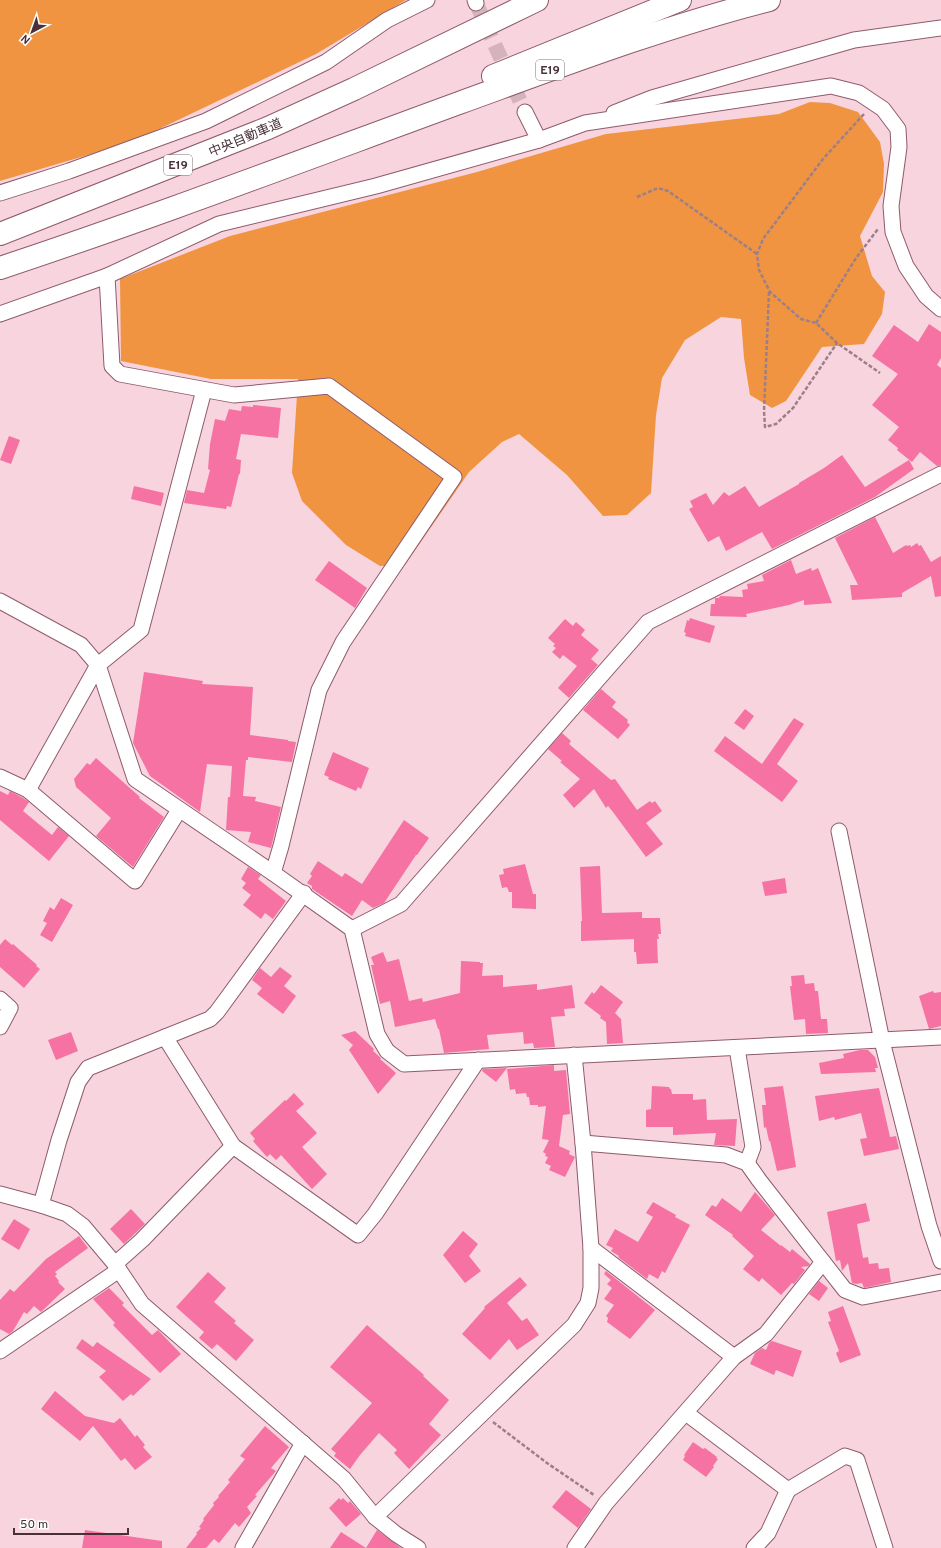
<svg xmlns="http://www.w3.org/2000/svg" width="941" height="1548" font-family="Overpass,'Noto Sans JP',sans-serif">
<rect width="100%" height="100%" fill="#f8d4de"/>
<g fill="#f09441">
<path d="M0,0H406L316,54L153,132L108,149L0,181Z"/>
<path d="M810,102L830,103L858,112L880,142L884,164L883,192L860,236L872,276L885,292L882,314L864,344L822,347L786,401L772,408L750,395L744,358L741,319L721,317L685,340L662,378L656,415L651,493L627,515L603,516L567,475L519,434L502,442L469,472L405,565L380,566L346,545L302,501L292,473L298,379H211L121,361L120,279L230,236L477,172L606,134L779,114Z"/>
</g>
<g fill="#f672a3">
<path d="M929,324L941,332V358L937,365L941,368V465L937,466L920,452L912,462L897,450L898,448L888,440L899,427L872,405L898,374L872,356L894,325L918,342Z"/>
<path d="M253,405L281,408L278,438L241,434L236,459L241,460L240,474H239L231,507L227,506L226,509L184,503L187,490L204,493L210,470L208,469L210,444L215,419L225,421L229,409L241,411L242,406L253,407Z"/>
<path d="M9,436L20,440L11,464L0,460Z"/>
<path d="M842,455L865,487L909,460L914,469L875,497L772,549L762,532L726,551L719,536L708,542L689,509L693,507L690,501L706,493L713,505L724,492L729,496L745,486L759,507L799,484V483L824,468Z"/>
<path d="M134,486L164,493L161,506L131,499Z"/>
<path d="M875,517L893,553L906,545L907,546L910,545L911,547L917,543L919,546L921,545L931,562L941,556V596L935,597L931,576L902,593V597L852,600L850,585H858L835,538Z"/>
<path d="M791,560L796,574L811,568L812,571L818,568L832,603L804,605V600L789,605L746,614L747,617L710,616L711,604H715V598H719L720,596L743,597L742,590L748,589L747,584L764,581L762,575Z"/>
<path d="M329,561L367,588L355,608L315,580Z"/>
<path d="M690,618L715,626L710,643L685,636L686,633L684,632L687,620L689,621Z"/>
<path d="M565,619L573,626L576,622L585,630L581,635L599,650L591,659L598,665L569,698L558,688L577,666L563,655L560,659L552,652L556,648L553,646L555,644L548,638Z"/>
<path d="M144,672L203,681L202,684L253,687L250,735L288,740V741L296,742L292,762L248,757V760H246L243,796L256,797L255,801L281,807L271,848L248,842L251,832L226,830L228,797H230L232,766L207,764L200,812L150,776L133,743Z"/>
<path d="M601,689L616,702L612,707L628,720L627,722L630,725L618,739L583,710Z"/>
<path d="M745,709L754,716L744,730L734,723Z"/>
<path d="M794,718L804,724L777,764L798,781L782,802L714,751L725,736L762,764Z"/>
<path d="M562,733L571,741L569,744L611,780L615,779L637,810L650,801L652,803L655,801L662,811L646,823L663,844L646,857L613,812L608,806L606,808L594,789L574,808L563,795L580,779L560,762L562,761L548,749Z"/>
<path d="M333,752L369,768L361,789L358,787L356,791L328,779L329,777L324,775Z"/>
<path d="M96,758L140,797L139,798L164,817L133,867L96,836L111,818L76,787L74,779L87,763L90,765Z"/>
<path d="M0,791L8,795L10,791L23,798L29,802L23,811L52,835L58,827L69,836L49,861L0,820Z"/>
<path d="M404,820L429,838L417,855H416L384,903L373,908L362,900L352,916L312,889V886L307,883L312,876L310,874L318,861L342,877L345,873L362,884Z"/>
<path d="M525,864L533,894H536V909L512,908V892H509L507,887L502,888L499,875L504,874L503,869Z"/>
<path d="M600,866L602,913L642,912V918H660L661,934H658L659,939H657L658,963L637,964L636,952H634V939L581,941V921H582L580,867Z"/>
<path d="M248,867L261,875L258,879L286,901L273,919L265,913L261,919L243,905L251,895L242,888L246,883L241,879Z"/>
<path d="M785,878L787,893L765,896L762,882Z"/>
<path d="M61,898L73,905L52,942L40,935L47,923L43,921L50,907L54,910Z"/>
<path d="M5,939L12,945L13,944L37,965L36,966L40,969L24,988L0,967V945Z"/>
<path d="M383,952L387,962L399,959L409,1001L422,998L423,1002L460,993L461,961L480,962V963H483L482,976L503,975V987L537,984V990L572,985L575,1008L564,1009L565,1016L551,1017L555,1047L534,1048L533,1043L524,1044L523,1032L487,1035L489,1049L444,1053L439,1029H438L435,1019L395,1027L390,1001L380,1004L371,965H374L371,957Z"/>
<path d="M280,967L292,976L284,986L296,996L283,1014L257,994L262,988L252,980L260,968L271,977Z"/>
<path d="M804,975L805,984L814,983L815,991H818L821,1019H827L828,1033L806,1034L805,1019L794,1020L790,986H792L791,976Z"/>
<path d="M601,985L623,1002L615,1013L621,1019L623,1043L607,1044L606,1022L600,1018L601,1016L584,1003L592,992L594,994Z"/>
<path d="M933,991L934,993L941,992V1026L929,1029L919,996Z"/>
<path d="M355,1031L374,1049L373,1051L381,1058L380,1059L396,1073L378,1094L349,1050L353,1045L341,1035Z"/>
<path d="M71,1032L78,1051L56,1060L48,1040Z"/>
<path d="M860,1050H868L875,1057L878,1068H875L876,1072L821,1074L819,1063L844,1058L843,1054Z"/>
<path d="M554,1065V1071L566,1070L570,1114L563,1115L559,1146L570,1151L569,1154L575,1157L565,1177L549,1170L551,1166L545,1163L548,1157L545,1156L546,1154L543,1152L549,1140L542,1139L546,1106L538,1107V1105H530L529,1097H527L526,1093L516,1094L515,1089L510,1090L507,1069Z"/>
<path d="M507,1068L496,1082L482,1071L483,1069Z"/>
<path d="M652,1086L669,1087L670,1089H671L672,1094H693V1100L706,1099L707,1120L737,1119L735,1146L714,1145L716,1133L673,1135V1127H646V1110L651,1109Z"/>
<path d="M783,1086L796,1167L777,1171L770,1141H769L766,1127L764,1128L762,1105H766L764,1088Z"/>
<path d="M879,1088L890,1137L896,1136L899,1149L864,1156L860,1139L867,1138L861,1113L835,1120L834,1117L819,1121L815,1096Z"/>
<path d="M294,1093L304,1104L296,1111L317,1133L302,1147L327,1174L312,1189L281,1155L276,1160L270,1154L267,1157L253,1141L255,1139L250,1133L285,1100L286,1101Z"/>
<path d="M755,1192L775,1215L761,1230L781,1246V1245L790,1252L792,1249L810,1264L809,1266L801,1267L805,1270L794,1284L792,1283L781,1295L762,1278L759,1282L743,1269L754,1256L732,1236L733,1235L705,1215L712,1205L716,1207L722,1198L741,1212Z"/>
<path d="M653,1202L676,1215L675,1217L690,1225L665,1273L662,1271L658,1279L649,1274L647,1279L618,1257L619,1256L611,1251L613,1248L606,1245L615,1229L638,1242L653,1217L646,1213Z"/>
<path d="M866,1203L870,1221L857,1224L863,1258L868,1257L869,1264L878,1263L879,1269L889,1268L891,1282L864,1288L862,1283L856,1284L852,1283L848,1263L842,1271L840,1260L836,1261L827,1212Z"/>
<path d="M131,1209L145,1224L124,1244L110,1229Z"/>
<path d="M14,1219L30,1229L19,1250L1,1239Z"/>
<path d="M463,1231L478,1244L469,1256L481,1271L465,1283L443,1255Z"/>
<path d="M79,1236L88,1248L55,1272L57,1274L55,1276L59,1281L58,1282L65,1289L41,1312L34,1306L27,1314L24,1312L13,1331L9,1334L0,1329V1300L10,1289L14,1292L46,1259Z"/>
<path d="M606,1271L655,1310L630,1339L607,1322L608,1318L606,1316L614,1305L604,1299L612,1288L607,1284L611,1280L604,1274Z"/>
<path d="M208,1272L226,1288L214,1302L236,1321L234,1323L254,1340L236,1361L217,1344L212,1349L199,1338L204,1332L176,1307Z"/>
<path d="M520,1277L527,1285L507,1303L522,1321L527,1318L539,1335L517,1350L509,1339L490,1360L462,1334L485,1308L484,1307Z"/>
<path d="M819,1281L828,1288L819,1301L809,1294Z"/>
<path d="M109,1288L124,1303L122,1305L152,1335L158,1330L181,1354L160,1373L113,1325L115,1323L93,1299Z"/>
<path d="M843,1306L861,1355L840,1363L836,1353L839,1351L828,1322L831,1321L828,1312Z"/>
<path d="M367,1325L424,1375L423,1376L449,1400L429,1424L441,1435L409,1469L394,1453L397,1450L379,1433L360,1455L350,1469L334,1456L336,1453L331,1449L372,1403L330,1367Z"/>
<path d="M82,1339L93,1347L97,1342L151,1379L133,1396L131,1394L123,1401L99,1377L106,1371L76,1348Z"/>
<path d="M772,1341L802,1351L793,1377L776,1370L774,1375L750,1364L755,1353L762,1348L766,1350L769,1343Z"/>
<path d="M55,1391L85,1416L114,1423L120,1418L135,1437L137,1435L145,1445L143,1447L152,1457L135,1470L125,1458L121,1461L93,1426L80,1441L41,1409Z"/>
<path d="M265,1426L289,1447L271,1468L276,1471L255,1495L257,1496L247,1507L251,1513L239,1527L235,1523L219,1543L214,1539L206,1548H186L197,1534L196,1533L201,1528L199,1527L204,1520L203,1519L214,1505L213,1503L219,1497L218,1496L230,1482L228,1480L245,1459L240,1456Z"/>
<path d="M693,1442L703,1449L705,1448L717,1457L716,1458L718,1459L713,1466L714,1467L706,1477L683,1460L685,1456L684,1455Z"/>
<path d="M566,1490L591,1509L578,1528L552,1507Z"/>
<path d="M339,1498L341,1500L343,1498L348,1503L350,1501L361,1514L346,1527L329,1508Z"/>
<path d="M85,1530L162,1541V1548H82Z"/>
<path d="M377,1530L401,1548H330L341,1532L366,1548Z"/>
</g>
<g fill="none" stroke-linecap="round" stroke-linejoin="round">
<path stroke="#d5b3bd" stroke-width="15" stroke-dasharray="15 8" stroke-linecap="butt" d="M476,3L525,112"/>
<g stroke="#8f5b6c" stroke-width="17">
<g id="minor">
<path d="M475,0L476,3"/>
<path d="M525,112L539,140"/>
<path d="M614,113L652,98L854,40L941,28"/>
<path d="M0,193L69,171L206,121L326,62L387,20L427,0"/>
<path d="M107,276L112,366L120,374L234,395L329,386L454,477L343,642L319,690L281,846L273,873"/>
<path d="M0,314L107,276L219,224L376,186L539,140L585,123L831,86L859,93L883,109L898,129L899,147L891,206L893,232L906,266L926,296L941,309"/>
<path d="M0,601L81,645L98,665L135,779L273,873L352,929L377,1034L387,1051L404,1064L941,1037"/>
<path d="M0,777L28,790L135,881L179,810"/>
<path d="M28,790L98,665L141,630L204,390"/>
<path d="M839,831L882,1041L929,1226L941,1261"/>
<path d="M352,929L401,904L648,622L941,474"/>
<path d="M0,999L10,1008L0,1027"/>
<path d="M165,1037L233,1146L358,1235L375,1214L478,1060"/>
<path d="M737,1048L753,1147L747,1163"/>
<path d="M583,1143L726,1155L747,1163L759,1180L845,1290L863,1297L941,1282"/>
<path d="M0,1194L41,1205L67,1214L83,1226L115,1264L142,1304L344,1479L375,1517L396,1534L418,1548"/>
<path d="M41,1205L59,1140L78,1082L88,1068L210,1019L217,1012L304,893"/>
<path d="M591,1248L734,1357"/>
<path d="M115,1264L142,1240L233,1146"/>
<path d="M0,1351L119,1270"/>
<path d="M686,1413L788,1490L845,1456L857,1460L885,1548"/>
<path d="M375,1517L574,1325L588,1303L591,1288V1248L583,1143L574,1055"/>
<path d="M243,1548L303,1443"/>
<path d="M575,1548L606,1503L734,1357L766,1334L823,1262"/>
<path d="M754,1548L768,1533L788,1490"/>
</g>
</g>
<g stroke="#8f5b6c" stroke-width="24">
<g id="highway">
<path d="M493,76L680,0"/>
<path d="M0,234L268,128L354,89L537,0"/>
<path d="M0,268C154,217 306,159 459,103C561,66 663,27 769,0"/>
</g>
</g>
<g stroke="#9c7f88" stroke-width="2.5" stroke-dasharray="4 2" stroke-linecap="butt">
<path d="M864,114L823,159L763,239L757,254L759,270L770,292L801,319L816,323L837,343L880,373"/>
<path d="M637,197L658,188L668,191L757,254"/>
<path d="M769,292L764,411L765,427L776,424L793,408L837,343"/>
<path d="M816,323L856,258L878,229"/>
<path d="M493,1422L547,1463L594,1495"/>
</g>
<use href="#minor" stroke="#fff" stroke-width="15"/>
<use href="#highway" stroke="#fff" stroke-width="22"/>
</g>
<g text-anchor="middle" stroke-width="3.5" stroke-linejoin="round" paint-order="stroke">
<g fill="#fff" stroke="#7f6f74" stroke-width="1">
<rect x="536" y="60" width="28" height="20" rx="3"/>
<rect x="164" y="155" width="28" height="20" rx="3"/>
</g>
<g font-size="12" font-weight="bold" fill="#483138">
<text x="550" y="74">E19</text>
<text x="178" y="169">E19</text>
</g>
<g font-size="13" fill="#483138" stroke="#fff">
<text transform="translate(245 137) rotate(-23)" y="5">中央自動車道</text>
</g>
</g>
<g transform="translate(32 32) rotate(221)" stroke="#ffffff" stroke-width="3" paint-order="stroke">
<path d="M0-3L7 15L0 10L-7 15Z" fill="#483138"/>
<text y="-6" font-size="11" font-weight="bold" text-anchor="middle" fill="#483138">N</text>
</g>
<path d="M14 1528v6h114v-6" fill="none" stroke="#483138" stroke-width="2"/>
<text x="20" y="1528" font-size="12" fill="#483138" stroke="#ffffff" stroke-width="3" paint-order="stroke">50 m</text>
</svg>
